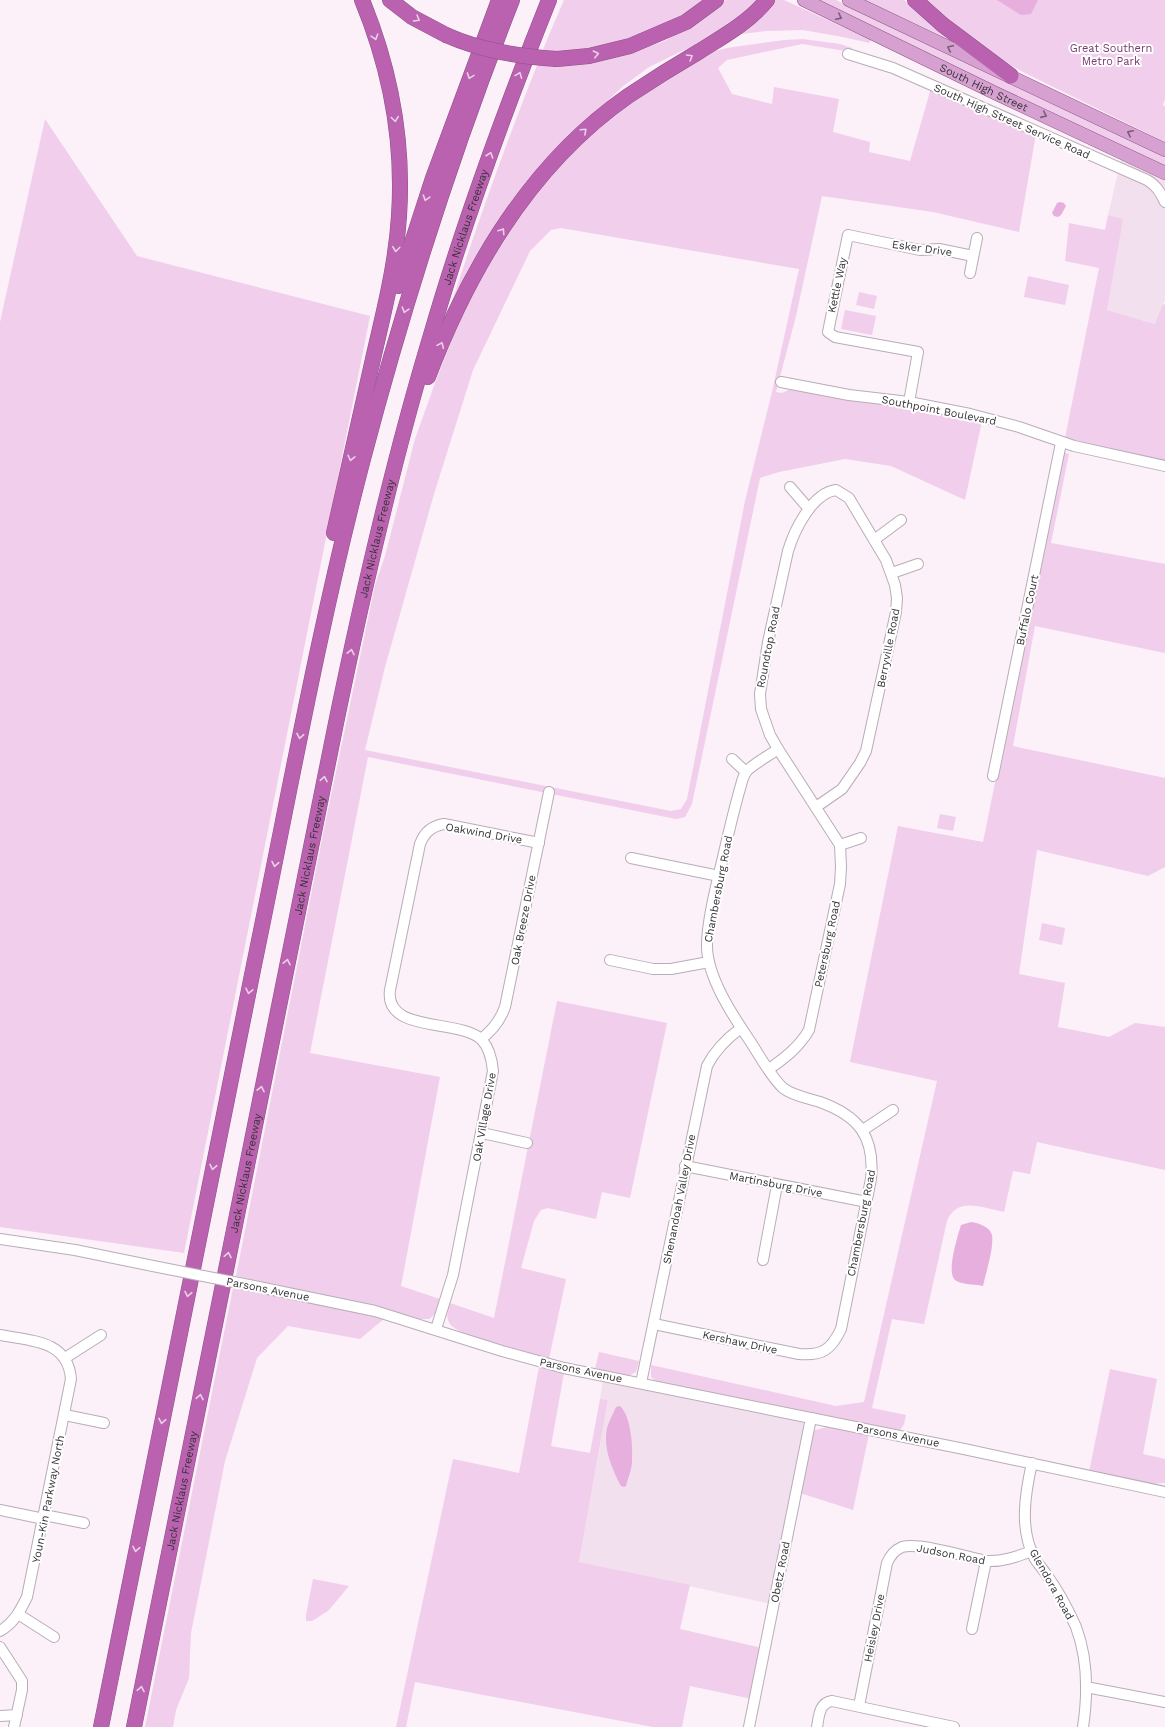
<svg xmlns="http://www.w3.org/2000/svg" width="1165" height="1727" font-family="'Work Sans',sans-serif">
<rect width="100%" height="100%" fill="#fcf0f9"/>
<g fill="#f3e0ef">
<path d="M1121,160L1165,180V300L1155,324L1107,310L1122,219L1108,215Z"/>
<path d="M603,1380L800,1420L804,1424L805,1429L771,1604L579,1562L608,1401L600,1399Z"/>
</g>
<g fill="#f1ceeb" fill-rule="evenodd">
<path d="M564,0H711L658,32L583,52L541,54Z"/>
<path d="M726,0H784L871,40L869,43L843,37L803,30L767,31L734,35L710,41L682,51L649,67L622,87L582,125L446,320C474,233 504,148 538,63L626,54L662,42L693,26Z"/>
<path d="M815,0H836L1165,158V167Z"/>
<path d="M864,0H904L947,38Z"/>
<path d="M920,0H1165V99L1163,105L1165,107V142L1025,73L994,56Z"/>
<path d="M803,39L840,44L852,48V52L802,44L727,60L718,68L732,94L772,104L774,87L839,99L833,132L870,142L869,152L910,161L931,88L1036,134L1019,232L933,212L822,196L796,316L776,392L782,393L791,389L982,421L965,500L891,466L845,459L779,472L760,478L692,804L685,817L676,819L368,757L310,1053L440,1077L401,1286L440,1299L435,1314L429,1319H420L383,1309L236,1276L323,834L375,585L385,556L415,439L435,383L461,316L482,271L538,187L600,119L695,56L727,48L784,40ZM561,228L799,269L772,392L745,501L687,799L681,809L671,811L365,750L385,667L434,494L473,370L530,251L551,230Z"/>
<path d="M45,119L137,256L370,316L184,1253L0,1227V322Z"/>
<path d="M1108,215L1123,219L1107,310L1155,324L1163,304L1165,305V462L1065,438L1099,268L1065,261L1069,223L1105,230Z"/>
<path d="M1028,276L1069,285L1065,305L1024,297Z"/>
<path d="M859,292L877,296L874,309L856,305Z"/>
<path d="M845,310L876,316L872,335L841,329Z"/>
<path d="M1062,452L1069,454L1051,543L1165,564V653L1035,626L1013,746L1165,778V867L1148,876L1037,850L1019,974L1065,983L1058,1027L1109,1037L1135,1023L1165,1027V1170L1037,1142L1030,1174L1013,1171L1004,1212C983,1208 957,1196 947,1221L924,1324L892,1319L872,1408L906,1415L904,1424L899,1432L657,1382L651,1377V1365L836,1406L864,1402L937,1081L850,1062L898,826L983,842Z"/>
<path d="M940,814L956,817L953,831L937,828Z"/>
<path d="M1042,923L1065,928L1062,945L1039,940Z"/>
<path d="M557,1001L667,1023L630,1198L602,1192L596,1219L548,1208L541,1210L534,1221L521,1268L566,1279L549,1359L463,1333C448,1325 444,1321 450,1303L494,1318Z"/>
<path d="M233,1288L295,1299L385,1318L360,1339L288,1326L257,1358L225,1461L191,1633L189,1678L176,1710L173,1727H145Z"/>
<path d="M599,1352L639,1361L636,1372L628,1376L595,1369Z"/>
<path d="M539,1367L564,1373L551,1446L590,1453L600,1399L608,1400L579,1562L690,1585L680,1629L762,1648L752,1699L690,1686L682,1727H653L415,1682L406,1727H396L453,1459L519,1473Z"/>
<path d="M1110,1369L1157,1379L1143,1454L1165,1459V1483L1148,1484L1089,1472Z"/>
<path d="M831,1426L869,1434L853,1510L800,1493L810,1441L815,1430Z"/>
<path d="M313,1579L349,1586L328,1611L312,1621H306V1615Z"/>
</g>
<g fill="#e6afde">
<path d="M997,0H1038L1031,14L1021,15Z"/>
<path d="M1060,202L1064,203L1066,206L1061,215L1058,217L1054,216L1052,213L1057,203Z"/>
<path d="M971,1222C979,1223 990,1227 992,1235C994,1248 986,1272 983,1286C975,1284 961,1285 955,1280C946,1273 958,1235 961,1225Z"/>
<path d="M620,1406C631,1416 633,1447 632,1461C632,1469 628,1478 626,1486L624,1487L621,1486C612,1469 603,1448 607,1428C609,1421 613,1414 616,1407Z"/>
</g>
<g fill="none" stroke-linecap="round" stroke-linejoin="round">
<g stroke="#b8adb6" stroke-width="12">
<g id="minor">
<path d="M848,54L893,68L1147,180C1157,186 1160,192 1165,202"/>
<path d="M970,273L977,238"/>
<path d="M781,382L849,395L909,402L970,414L1019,427L1074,446L1165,466"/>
<path d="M909,402L918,352L835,337L828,332L848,235L920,250L939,249L973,256"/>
<path d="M790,487L809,509"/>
<path d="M874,540L901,520"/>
<path d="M892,573L918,564"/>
<path d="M732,759L746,772"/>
<path d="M993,776L1061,443"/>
<path d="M840,845L861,838"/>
<path d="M631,858L719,876"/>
<path d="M610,960L653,969H671L709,962"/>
<path d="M481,1039C493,1030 500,1021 505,1007L549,792"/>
<path d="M769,1069C785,1058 799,1047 809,1030L840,884L841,867L840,845L778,749L770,735L761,709L760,694L768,642L788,551C794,531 812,493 836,490L849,498L886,560L895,585L897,598L896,612L866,751L860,763L842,789L816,807"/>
<path d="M863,1130L893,1110"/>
<path d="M482,1133L527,1143"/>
<path d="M685,1166L867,1202"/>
<path d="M0,1239L75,1250L153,1266"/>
<path d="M763,1260L777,1185"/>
<path d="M254,1286L375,1311L502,1351L564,1368L964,1449L1165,1492"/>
<path d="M654,1324L799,1354C822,1356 831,1350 841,1329L871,1179C875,1137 859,1116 820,1102C808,1098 793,1096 783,1088C771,1077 759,1055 750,1041C733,1016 707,977 707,946C707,920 717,883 723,857C728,835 733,814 739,792C741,786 742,778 746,772C750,766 770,755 778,749"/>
<path d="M436,1329L453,1275L493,1071C492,1060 490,1049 482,1040C460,1018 384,1034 390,990L420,844C424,833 431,826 444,824L539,843"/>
<path d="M0,1335C31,1341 68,1340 71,1379L27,1597C20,1611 14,1623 0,1631"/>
<path d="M65,1358L101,1335"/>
<path d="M641,1383L707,1066C715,1050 726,1039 741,1028"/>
<path d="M65,1415L104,1423"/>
<path d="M1032,1463C1025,1494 1019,1530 1035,1559C1038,1564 1043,1569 1046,1574C1058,1590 1068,1609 1076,1627C1088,1659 1088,1694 1083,1727"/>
<path d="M0,1510L44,1519"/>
<path d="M44,1515L84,1523"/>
<path d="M18,1614L54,1637"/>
<path d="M972,1629L986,1561"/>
<path d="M0,1647L22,1681V1690L14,1727"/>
<path d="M1086,1687L1165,1702"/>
<path d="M859,1706L887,1563C890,1556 895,1550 902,1547C919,1542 967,1557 986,1561C1002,1562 1016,1557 1032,1551"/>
<path d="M0,1716L17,1715"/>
<path d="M749,1727L811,1418"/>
<path d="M817,1727C819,1716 819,1703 832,1701L954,1727"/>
</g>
</g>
<g stroke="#8c5286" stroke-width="14">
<g id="major">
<path id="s1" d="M804,0L995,93L1165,173"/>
<path d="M849,0L1165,150"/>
</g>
</g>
<g stroke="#8c5286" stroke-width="16">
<g id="highway">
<path d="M390,0L412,17L446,35"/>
<path d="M915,0L943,25L1011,76"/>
<path d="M557,59L589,56L630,46L686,22L716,0"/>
<path d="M398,286L433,178L499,0"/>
<path d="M428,377C469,269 532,163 628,96C652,80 676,65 700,51C724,36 749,22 767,0"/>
<path d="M334,533C347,475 360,417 373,359C384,311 396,265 399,216C404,142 390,68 362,0"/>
<path d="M101,1727C152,1473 203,1219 254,965C289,796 319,626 363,459C404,303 453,150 512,0"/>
<path id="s2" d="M134,1727L335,728C362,596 392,464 431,335C464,221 505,110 549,0"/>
</g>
</g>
<use href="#minor" stroke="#fff" stroke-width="10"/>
<use href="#major" stroke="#d6a1d0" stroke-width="13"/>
<use href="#highway" stroke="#ba62b0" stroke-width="15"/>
<g stroke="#b8adb6" stroke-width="12" stroke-linecap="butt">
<path id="minor-bridge" d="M153,1266L254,1286"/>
</g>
<g stroke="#8c5286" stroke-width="16" stroke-linecap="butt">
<path id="highway-bridge" d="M446,35C482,51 518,56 557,59"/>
</g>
<use href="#minor-bridge" stroke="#fff" stroke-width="10"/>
<use href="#highway-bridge" stroke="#ba62b0" stroke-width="15"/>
</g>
<defs><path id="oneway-chevron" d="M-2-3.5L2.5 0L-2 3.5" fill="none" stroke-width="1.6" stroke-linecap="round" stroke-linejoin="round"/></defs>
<g stroke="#775f74">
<use href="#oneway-chevron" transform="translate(839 17) rotate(26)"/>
<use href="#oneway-chevron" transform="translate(950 48) rotate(-155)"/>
<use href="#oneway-chevron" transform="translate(1044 115) rotate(24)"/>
<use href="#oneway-chevron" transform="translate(1130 133) rotate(-154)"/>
</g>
<g stroke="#ead0e7">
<use href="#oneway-chevron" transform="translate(417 19) rotate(30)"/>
<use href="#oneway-chevron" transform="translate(375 37) rotate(73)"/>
<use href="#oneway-chevron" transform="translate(596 54) rotate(-13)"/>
<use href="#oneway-chevron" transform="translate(690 57) rotate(-31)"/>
<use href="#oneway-chevron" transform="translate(519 75) rotate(-69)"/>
<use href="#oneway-chevron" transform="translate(470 76) rotate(110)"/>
<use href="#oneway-chevron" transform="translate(395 119) rotate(82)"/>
<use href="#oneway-chevron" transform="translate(584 131) rotate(-43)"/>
<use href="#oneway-chevron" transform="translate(490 155) rotate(-71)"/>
<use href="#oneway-chevron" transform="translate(426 198) rotate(108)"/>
<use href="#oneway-chevron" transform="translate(502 231) rotate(-57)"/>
<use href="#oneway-chevron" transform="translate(396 249) rotate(97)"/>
<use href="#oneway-chevron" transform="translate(405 310) rotate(107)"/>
<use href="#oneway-chevron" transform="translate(441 345) rotate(-66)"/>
<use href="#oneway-chevron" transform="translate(351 458) rotate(103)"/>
<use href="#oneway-chevron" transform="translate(351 652) rotate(-78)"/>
<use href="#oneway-chevron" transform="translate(300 736) rotate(101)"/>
<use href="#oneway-chevron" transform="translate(324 779) rotate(-79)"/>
<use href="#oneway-chevron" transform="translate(275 864) rotate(101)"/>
<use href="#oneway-chevron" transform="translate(287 962) rotate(-78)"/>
<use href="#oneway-chevron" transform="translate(249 991) rotate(102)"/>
<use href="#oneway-chevron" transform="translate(261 1089) rotate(-78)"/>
<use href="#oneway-chevron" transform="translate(213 1167) rotate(101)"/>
<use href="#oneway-chevron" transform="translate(228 1255) rotate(-79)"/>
<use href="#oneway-chevron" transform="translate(188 1294) rotate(101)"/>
<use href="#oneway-chevron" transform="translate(200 1397) rotate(-79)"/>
<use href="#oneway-chevron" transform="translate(162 1421) rotate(101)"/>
<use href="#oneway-chevron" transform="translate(136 1549) rotate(101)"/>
<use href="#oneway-chevron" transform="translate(141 1689) rotate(-79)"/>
</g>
<g text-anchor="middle" stroke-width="4" stroke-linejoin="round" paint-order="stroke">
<g font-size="11" fill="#793871" stroke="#fff">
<text x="1111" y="52">Great Southern<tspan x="1111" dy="13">Metro Park</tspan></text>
</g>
<g font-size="11" fill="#373337" stroke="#fff">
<text dy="4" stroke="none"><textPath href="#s1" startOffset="200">South High Street</textPath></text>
<text transform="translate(1012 121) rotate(24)" y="4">South High Street Service Road</text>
<text dy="4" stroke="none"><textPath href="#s2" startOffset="1537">Jack Nicklaus Freeway</textPath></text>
<text transform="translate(922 248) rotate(8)" y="4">Esker Drive</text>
<text transform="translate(837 285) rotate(-78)" y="4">Kettle Way</text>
<text transform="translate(939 410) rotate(11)" y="4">Southpoint Boulevard</text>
<text dy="4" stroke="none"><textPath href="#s2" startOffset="1213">Jack Nicklaus Freeway</textPath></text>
<text transform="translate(1027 610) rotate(-78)" y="4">Buffalo Court</text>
<text transform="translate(768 647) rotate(-79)" y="4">Roundtop Road</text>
<text transform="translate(888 648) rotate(-79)" y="4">Berryville Road</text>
<text transform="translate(484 833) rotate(10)" y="4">Oakwind Drive</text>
<text dy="4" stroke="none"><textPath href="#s2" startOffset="889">Jack Nicklaus Freeway</textPath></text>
<text transform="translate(718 889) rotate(-79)" y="4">Chambersburg Road</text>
<text transform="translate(523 920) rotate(-79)" y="4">Oak Breeze Drive</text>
<text transform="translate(827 944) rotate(-78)" y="4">Petersburg Road</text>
<text transform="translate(484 1117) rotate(-80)" y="4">Oak Village Drive</text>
<text dy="4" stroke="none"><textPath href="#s2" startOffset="565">Jack Nicklaus Freeway</textPath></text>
<text transform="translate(776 1184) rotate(11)" y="4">Martinsburg Drive</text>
<text transform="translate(679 1199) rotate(-79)" y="4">Shenandoah Valley Drive</text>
<text transform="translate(861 1223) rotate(-79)" y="4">Chambersburg Road</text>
<text transform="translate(268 1289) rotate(11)" y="4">Parsons Avenue</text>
<text transform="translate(740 1342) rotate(12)" y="4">Kershaw Drive</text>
<text transform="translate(581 1370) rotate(12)" y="4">Parsons Avenue</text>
<text transform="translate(898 1435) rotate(11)" y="4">Parsons Avenue</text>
<text dy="4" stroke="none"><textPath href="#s2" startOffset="241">Jack Nicklaus Freeway</textPath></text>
<text transform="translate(48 1499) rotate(-79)" y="4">Youn-Kin Parkway North</text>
<text transform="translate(951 1554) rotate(11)" y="4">Judson Road</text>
<text transform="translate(780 1572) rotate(-79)" y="4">Obetz Road</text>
<text transform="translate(1052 1584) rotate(61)" y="4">Glendora Road</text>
<text transform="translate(874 1628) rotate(-79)" y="4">Heisley Drive</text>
</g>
</g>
</svg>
